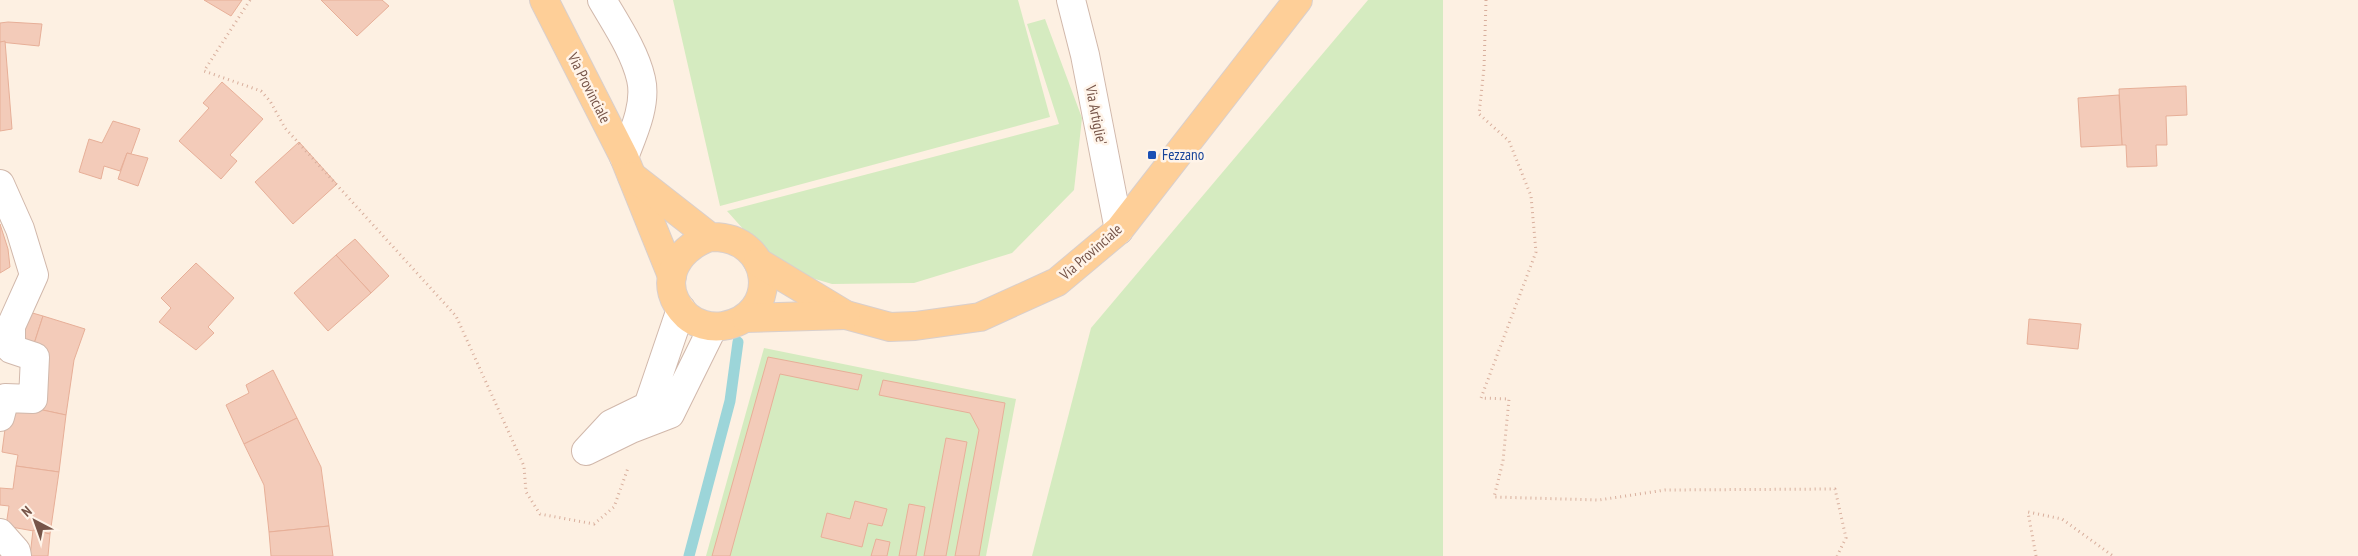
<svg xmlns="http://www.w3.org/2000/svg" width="2358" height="556" font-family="'PT Sans Narrow',sans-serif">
<rect width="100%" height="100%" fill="#fdf0e2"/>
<g fill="#d5ebc0">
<path d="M673,0H1018L1050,117L720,206Z"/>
<path d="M1368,0H1443V556H1032L1091,328Z"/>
<path d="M1045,19L1082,118L1074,190L1012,253L914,283L832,284L778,268L727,211L1059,124L1027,24Z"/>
<path d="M764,348L1016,399L986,556H706Z"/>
</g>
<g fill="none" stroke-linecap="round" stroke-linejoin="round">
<path stroke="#9cd5d9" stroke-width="11" d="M689,556L730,401L738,342"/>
</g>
<g fill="#f3cbb9" stroke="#e7af98">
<path d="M204,0H242L231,16Z"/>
<path d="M321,0H382L389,6L357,36Z"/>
<path d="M8,22L42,24L39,46L0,42V23Z"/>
<path d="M5,41L12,129L0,131V42Z"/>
<path d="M222,82L263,119L230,155L237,161L221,179L179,141L209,108L203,103Z"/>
<path d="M2186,86L2187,115L2166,116L2167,145H2156L2157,166L2127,167L2126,145H2122L2119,89Z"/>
<path d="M2119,95L2122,145L2081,147L2078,98Z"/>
<path d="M113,121L140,129L131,154L127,153L120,171L104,166L101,179L79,172L89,139L102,143Z"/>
<path d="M299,142L337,184L293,224L255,182Z"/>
<path d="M127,153L148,158L138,186L118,179Z"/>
<path d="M0,224L8,249L10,267L0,273Z"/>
<path d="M355,239L389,276L371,293L336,255Z"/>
<path d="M336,255L371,293L328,331L294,293Z"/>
<path d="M196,263L234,298L208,327L214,333L196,350L159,322L171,308L161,298Z"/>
<path d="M22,310L43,316L32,350L14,344Z"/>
<path d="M43,316L85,329L74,360L66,415L38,409L32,350Z"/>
<path d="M2029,319L2081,324L2078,349L2027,344Z"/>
<path d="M768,357L862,375L858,390L780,374L730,556H712Z"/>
<path d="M273,370L297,418L244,444L226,405L249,393L246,385Z"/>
<path d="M883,380L1005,403L979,556H955L979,430L970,413L879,395Z"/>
<path d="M8,406L38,409L66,415L59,472L16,466L18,455L2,452Z"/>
<path d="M297,418L321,467L329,526L269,532L264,485L244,444Z"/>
<path d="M946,438L967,442L946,556H924Z"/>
<path d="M16,466L59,472L50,534L6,526L9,506L0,505V488L13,489Z"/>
<path d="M855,501L887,509L882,526L868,523L862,547L821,537L827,513L850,519Z"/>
<path d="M909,504L925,507L916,556H899Z"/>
<path d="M329,526L333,556H271L269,532Z"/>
<path d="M33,530L50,534L48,556H30Z"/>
<path d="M876,539L890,542L887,556H871Z"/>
</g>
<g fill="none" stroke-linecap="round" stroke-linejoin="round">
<g stroke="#d1b8ab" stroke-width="30">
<g id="minor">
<path d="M602,0C616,24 635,52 641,79C647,104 633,134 624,157"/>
<path d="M1071,0L1085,55L1119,230"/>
<path d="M0,184L20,229L34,275L11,326V349L35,357L33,399L5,398L0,417"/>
<path d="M681,309L648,406L611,424L586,451L631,429L670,414L713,327"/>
<path d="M0,533L16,551L17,556"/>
</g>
</g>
<g stroke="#d9cfcc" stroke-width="30">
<g id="major">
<path d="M544,0L624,157L672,276"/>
<path d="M632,176L710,237C775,235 781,317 723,326C710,328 696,324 687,316C656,287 674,249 710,237"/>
<path d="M758,262L846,315L890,327L915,326L980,317L1057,282L1119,230L1298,0"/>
<path d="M746,318L846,315"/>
</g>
</g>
<g stroke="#d8ae9c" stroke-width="3" stroke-dasharray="1 4" stroke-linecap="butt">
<path d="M250,0L204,71L261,91L270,101L285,128L456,316L524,466L526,492L540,514L594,524L614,507L628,468"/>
<path d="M1486,0L1484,68L1479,114L1509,141L1531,196L1536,252L1481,398L1509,399L1503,461L1494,497L1599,500L1665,490L1835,489L1846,538L1837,556"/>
<path d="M2036,556L2028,512L2062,519L2113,556"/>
</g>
<use href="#minor" stroke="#fff" stroke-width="28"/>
<use href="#major" stroke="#fecf98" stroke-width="28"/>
</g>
<rect fill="#1a4fb4" stroke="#fff4e9" stroke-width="2" x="1147" y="150" width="10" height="10" rx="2.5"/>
<g text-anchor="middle" stroke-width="5" stroke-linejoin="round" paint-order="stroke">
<g font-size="15" fill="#765448" stroke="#fff4e9">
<text transform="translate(589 88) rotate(63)" y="5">Via Provinciale</text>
<text transform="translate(1096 115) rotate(79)" y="5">Via Artiglie'</text>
<text transform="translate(1091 252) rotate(-41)" y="5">Via Provinciale</text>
</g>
<g font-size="15" fill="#164399" stroke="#fff4e9" text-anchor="start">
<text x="1162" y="160">Fezzano</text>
</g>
</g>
<g transform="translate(35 521) rotate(319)" stroke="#fff4e9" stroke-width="4" paint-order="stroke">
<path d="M0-4L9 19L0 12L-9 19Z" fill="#765448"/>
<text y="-8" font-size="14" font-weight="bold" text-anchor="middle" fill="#765448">N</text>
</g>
</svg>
